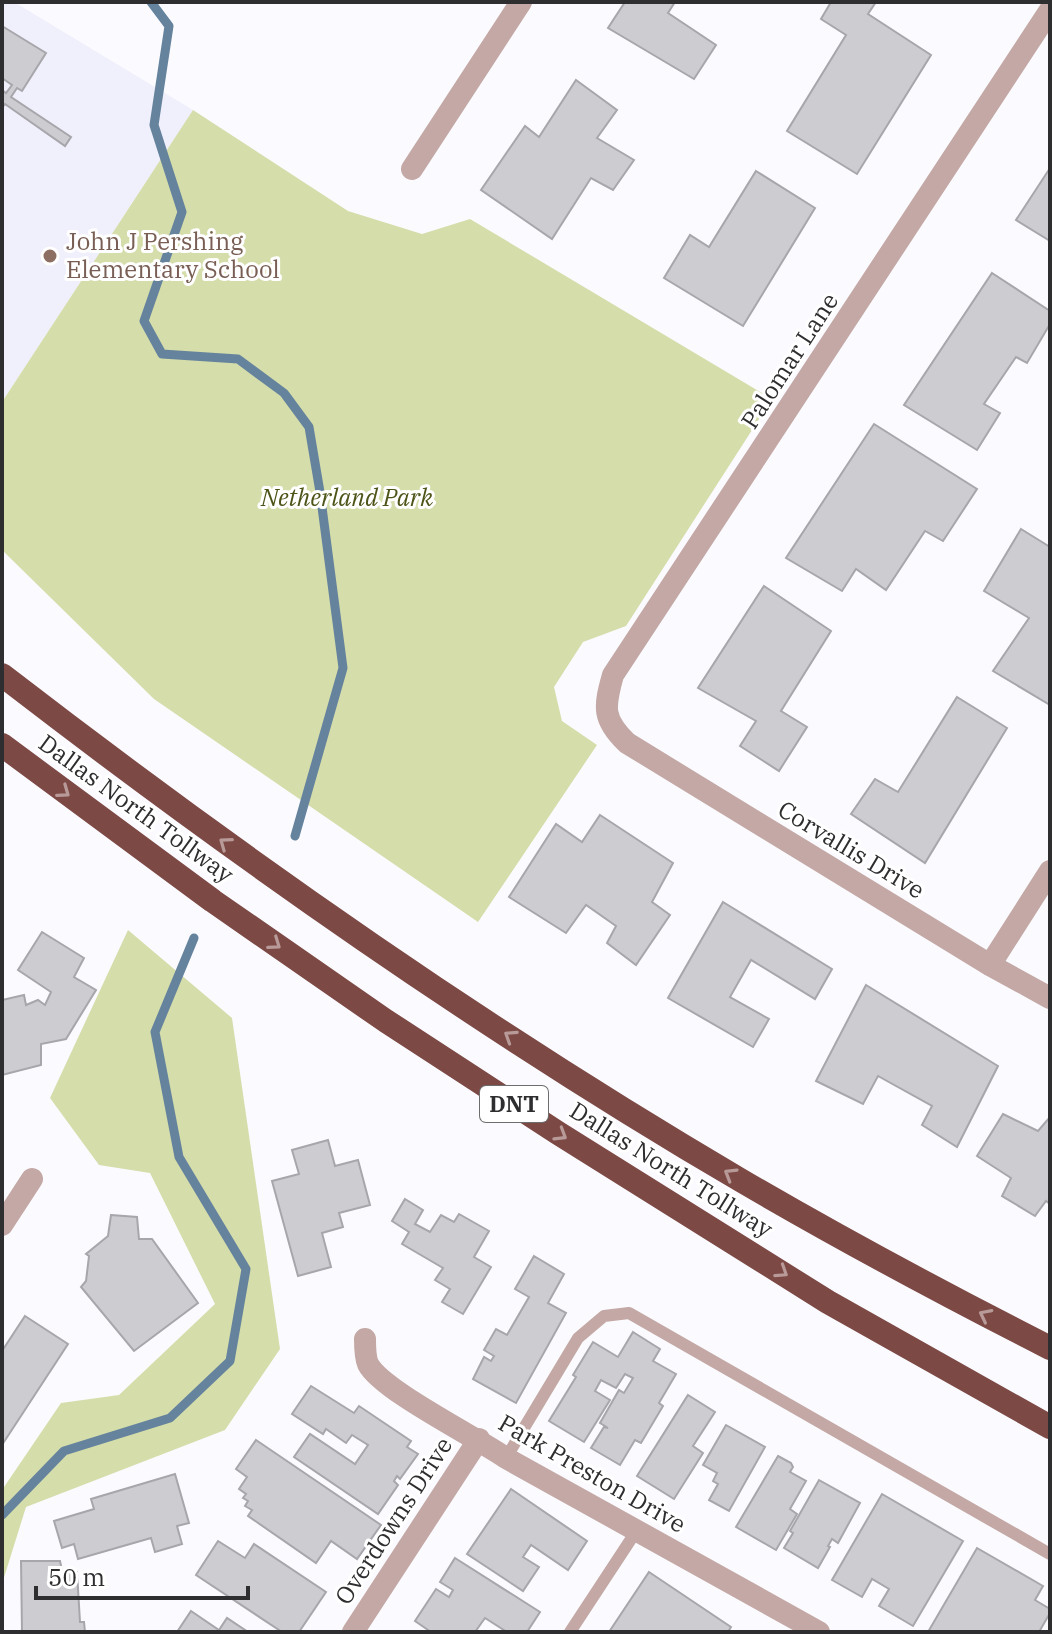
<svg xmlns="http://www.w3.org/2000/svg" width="1052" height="1634" font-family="'IBM Plex Serif',serif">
<rect width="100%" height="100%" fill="#fbfbff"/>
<path fill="#f0effc" d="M2,2H14L193,110L2,402Z"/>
<g fill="#d5ddab">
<path d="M193,110L348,211L422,234L470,219L772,399L626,626L583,642L554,687L562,721L597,745L478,922L154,699L2,550V402Z"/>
<path d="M128,930L232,1018L280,1349L225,1430L26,1507L2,1584V1490L61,1403L119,1395L215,1304L150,1173L99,1165L50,1098Z"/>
</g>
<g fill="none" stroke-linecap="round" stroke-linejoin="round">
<g stroke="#65839d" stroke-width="9">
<path d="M151,2L169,26L154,125L182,212L144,321L162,354L238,359L284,393L309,427L320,492L343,668L295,836"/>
<path d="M2,1515L64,1451L170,1418L230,1361L246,1269L179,1157L155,1032L194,938"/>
</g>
</g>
<g fill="#cdccd1" stroke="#a7a6ab" stroke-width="2">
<path d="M625,2H675L668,13L716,45L694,79L608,28Z"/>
<path d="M831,2H876L868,14L931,55L857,174L787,131L846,35L821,19Z"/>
<path d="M2,26L46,53L22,91L17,88L11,97L71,137L65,146L5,104L2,108V90L6,93L12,85L2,78Z"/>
<path d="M576,80L617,110L597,138L634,160L613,190L591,178L552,239L481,190L525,126L539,137Z"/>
<path d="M1050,168V241L1016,220Z"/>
<path d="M756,171L815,208L743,326L664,278L690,235L709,247Z"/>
<path d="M992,273L1050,311V324L1027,363L1016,357L984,404L1000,413L977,450L904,405Z"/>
<path d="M874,424L977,489L943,541L925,531L886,590L856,569L842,591L786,558Z"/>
<path d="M1021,529L1050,547V705L993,671L1029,618L984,591Z"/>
<path d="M764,586L831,631L781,711L807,727L779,771L740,746L756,721L698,688Z"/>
<path d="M957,697L1007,728L925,863L851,814L875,779L898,792Z"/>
<path d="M600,815L673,863L652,902L670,915L636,965L607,943L616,926L586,905L566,933L509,897L556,824L582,842Z"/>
<path d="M723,902L832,969L815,999L751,960L730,997L769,1019L753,1047L668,998Z"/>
<path d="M42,932L84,958L74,977L96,990L66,1039L41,1044V1065L2,1075V1000L24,995L26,1005L38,1000L45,1005L51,992L18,970Z"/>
<path d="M866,985L998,1066L957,1147L922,1125L932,1106L878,1076L863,1104L816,1081Z"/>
<path d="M1003,1114L1038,1131L1050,1117V1204L1046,1201L1035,1216L1002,1196L1011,1178L977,1156Z"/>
<path d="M328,1140L335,1166L358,1160L370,1205L339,1213L343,1227L322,1233L331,1267L298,1276L272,1181L299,1174L292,1150Z"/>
<path d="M405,1199L423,1210L415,1224L430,1232L441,1215L454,1222L459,1214L489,1231L474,1257L491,1267L463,1314L442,1302L450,1289L435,1280L443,1268L402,1244L409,1232L392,1221Z"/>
<path d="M111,1215L137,1217L139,1239H152L198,1303L134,1351L81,1287L86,1281L89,1256L86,1254L108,1236Z"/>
<path d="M534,1256L564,1274L548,1303L566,1313L516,1403L473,1379L484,1357L491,1361L494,1356L484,1350L496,1329L507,1335L529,1297L515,1289Z"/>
<path d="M25,1316L68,1344L2,1445V1351Z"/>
<path d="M633,1332L660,1349L653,1361L676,1374L659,1403L663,1406L641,1443L635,1440L620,1465L591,1448L604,1427L608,1428L600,1423L619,1390L624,1393L633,1378L625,1374L616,1388L601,1380L595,1391L610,1400L584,1442L549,1421L576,1377L573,1375L593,1342L618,1357Z"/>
<path d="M311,1386L354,1413L359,1406L411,1441L407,1447L418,1454L400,1479L397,1476L394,1481L398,1485L378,1514L294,1457L310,1434L355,1464L368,1445L352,1435L346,1443L326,1429L323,1434L292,1414Z"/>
<path d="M688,1395L715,1412L693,1446L703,1453L674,1499L637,1476Z"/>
<path d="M726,1425L765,1447L729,1511L709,1500L718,1484L713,1481L717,1473L703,1465Z"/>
<path d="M256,1440L381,1525L357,1559L331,1541L316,1563L248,1516L252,1510L245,1506L248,1501L243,1498L246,1494L239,1489L247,1477L236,1469Z"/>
<path d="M778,1456L791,1463L793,1467L790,1472L806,1481L790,1509L797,1514L776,1550L736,1527Z"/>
<path d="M175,1474L189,1523L177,1526L182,1544L155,1552L151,1538L78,1559L74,1544L62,1548L54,1521L94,1509L91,1499Z"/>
<path d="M819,1480L860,1503L838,1543L832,1539L828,1546L830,1547L818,1568L784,1548L793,1533L790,1531Z"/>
<path d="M511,1489L587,1541L568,1570L531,1545L523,1557L539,1567L523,1591L467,1554Z"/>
<path d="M882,1494L963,1541L913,1626L879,1606L889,1589L872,1579L862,1597L832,1580Z"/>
<path d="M218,1541L245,1558L254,1544L326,1592L299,1632H282L196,1575Z"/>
<path d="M977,1548L1043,1586L1035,1600L1050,1609V1613L1039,1632H928Z"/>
<path d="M455,1558L540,1612L527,1632H507L485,1618L475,1632H431L415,1621L436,1589L449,1597L453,1590L440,1582Z"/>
<path d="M21,1561H60L62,1570L77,1572L80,1622H84L85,1632H22Z"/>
<path d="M649,1572L731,1627L728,1632H609Z"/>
<path d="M191,1611L219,1630L227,1618L248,1632H177Z"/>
</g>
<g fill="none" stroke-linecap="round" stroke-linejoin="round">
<g stroke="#c3a8a5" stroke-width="12">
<path d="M506,1458L578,1338L604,1316L629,1313L1050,1554"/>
<path d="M570,1632L637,1530"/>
</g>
<g stroke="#c3a8a5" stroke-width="22">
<path d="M1050,10L613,675C604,707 602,719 627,743L990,965L1050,998"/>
<path d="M412,169L521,2"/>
<path d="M990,965L1050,871"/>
<path d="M2,1225L32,1179"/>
<path d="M365,1339C365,1347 365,1357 368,1364C381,1390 476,1437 506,1458L819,1632"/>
<path d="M353,1632L479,1439"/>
</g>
<g stroke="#7d4945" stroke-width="24">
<path d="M2,675C238,857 484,1030 742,1181C843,1240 946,1295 1050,1348"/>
<path d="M2,745L213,901L386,1021L558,1133L828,1302L1050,1427"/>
</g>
</g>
<defs><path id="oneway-chevron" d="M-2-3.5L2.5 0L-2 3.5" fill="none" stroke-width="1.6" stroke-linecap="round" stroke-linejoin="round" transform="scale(2)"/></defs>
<g stroke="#b89b99">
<use href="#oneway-chevron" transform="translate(64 792) rotate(36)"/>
<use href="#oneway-chevron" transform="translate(225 843) rotate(-144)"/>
<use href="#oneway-chevron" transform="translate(275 944) rotate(35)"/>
<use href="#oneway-chevron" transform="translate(510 1036) rotate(-147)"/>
<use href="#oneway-chevron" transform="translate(561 1135) rotate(32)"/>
<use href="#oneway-chevron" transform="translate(730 1174) rotate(-149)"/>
<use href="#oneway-chevron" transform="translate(782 1272) rotate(33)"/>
<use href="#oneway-chevron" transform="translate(985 1315) rotate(-153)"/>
</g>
<circle fill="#8d6e63" stroke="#fff" stroke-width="3" cx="50" cy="256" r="8"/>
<g text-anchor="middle" stroke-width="6" stroke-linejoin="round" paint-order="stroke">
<rect fill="#fff" stroke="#6d6d6e" stroke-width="2" x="480" y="1086" width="68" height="36" rx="6"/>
<g font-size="22" font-weight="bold" fill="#2e2e30">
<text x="514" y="1112">DNT</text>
</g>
<g font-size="24" fill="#785e54" stroke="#fff" text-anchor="start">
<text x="66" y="250">John J Pershing<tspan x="66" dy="28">Elementary School</tspan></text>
</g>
<g font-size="24" fill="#2e2e30" stroke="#fff">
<text transform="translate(790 361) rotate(-57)" y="8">Palomar Lane</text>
<text transform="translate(136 809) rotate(36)" y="8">Dallas North Tollway</text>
<text transform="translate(851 850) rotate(31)" y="8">Corvallis Drive</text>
<text transform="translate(671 1170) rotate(32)" y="8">Dallas North Tollway</text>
<text transform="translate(592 1474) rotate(30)" y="8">Park Preston Drive</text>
<text transform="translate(394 1521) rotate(-57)" y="8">Overdowns Drive</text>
</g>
<g font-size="24" font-style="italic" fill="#4e5418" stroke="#fff">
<text x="347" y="506">Netherland Park</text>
</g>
</g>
<rect width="1052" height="1634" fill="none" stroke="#2e2e30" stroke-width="8"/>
<path d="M36 1586v12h212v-12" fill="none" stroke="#2e2e30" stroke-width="4"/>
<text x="48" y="1586" font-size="24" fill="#2e2e30" stroke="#ffffff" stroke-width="6" paint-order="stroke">50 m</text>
</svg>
